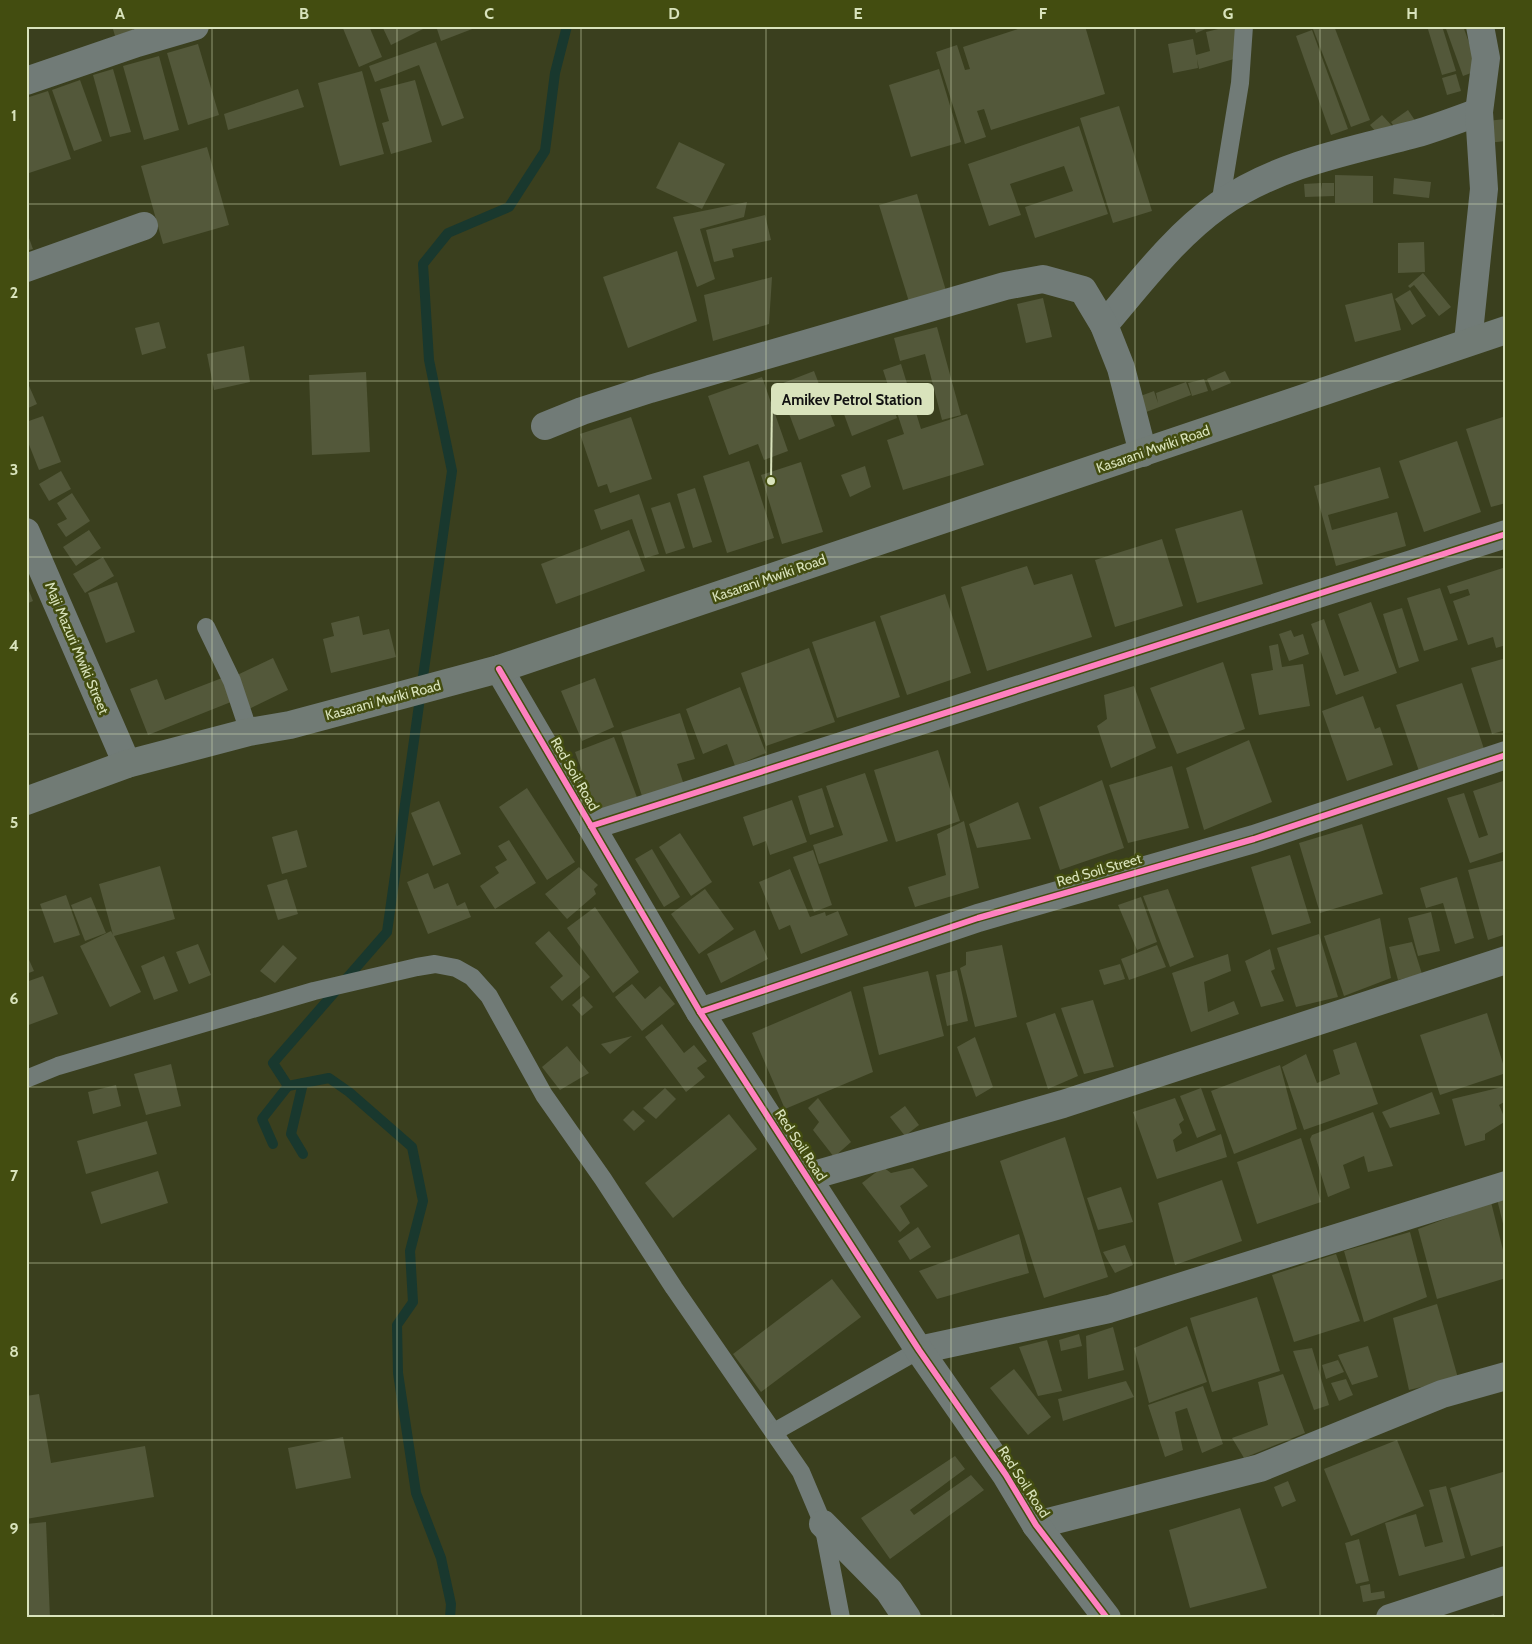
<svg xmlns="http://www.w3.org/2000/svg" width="1532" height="1644" font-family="Cabin,sans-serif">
<rect width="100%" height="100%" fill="#3a3f1e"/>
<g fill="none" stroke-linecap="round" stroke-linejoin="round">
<g stroke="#19382e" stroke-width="10">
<path d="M303,1083L291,1134L303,1154"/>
<path d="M273,1144L262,1119L288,1086"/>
<path d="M450,1618L451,1604L441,1558L416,1493L398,1373L397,1325L413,1302L410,1251L423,1201L412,1147L349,1092L329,1078L288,1086L273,1063L387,932L452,471L429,360L423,264L448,233L509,207L545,151L555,73L567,26"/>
</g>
</g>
<g fill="#53583a">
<path d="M112,26H132L134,32L116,39Z"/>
<path d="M342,26H369L382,57L359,67Z"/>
<path d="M382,26H429L391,45Z"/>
<path d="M436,26H480L441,41Z"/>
<path d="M1027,26H1085L1105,94L991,130L984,109L977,111L986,137L965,144L936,52L957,45L965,70L970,69L963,47Z"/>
<path d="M1194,26H1213L1196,33Z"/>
<path d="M1230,26H1234L1241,57L1199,69L1197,59L1198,68L1173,73L1168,44L1193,39L1196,55L1210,51L1206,32Z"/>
<path d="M1319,26H1334L1370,120L1351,127L1313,29Z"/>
<path d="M1427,26H1442L1456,71L1442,75Z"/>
<path d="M1445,26H1463L1479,70L1463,76Z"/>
<path d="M1312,30L1348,129L1331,135L1296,36Z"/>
<path d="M436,42L464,118L442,126L419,65L375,82L369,66Z"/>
<path d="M198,44L219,115L188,125L167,53Z"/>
<path d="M159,56L179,130L144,140L123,66Z"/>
<path d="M113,69L131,132L110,137L93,75Z"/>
<path d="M939,69L961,142L911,157L889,85Z"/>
<path d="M362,71L384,154L340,166L318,83Z"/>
<path d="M1456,74L1461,91L1447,95L1442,78Z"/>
<path d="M80,80L102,141L74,151L52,90Z"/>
<path d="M415,80L432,142L391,154L382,123L389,121L380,89Z"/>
<path d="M298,89L304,107L228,130L224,114Z"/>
<path d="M48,91L71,159L26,174V98Z"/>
<path d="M1119,106L1152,211L1113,223L1080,118Z"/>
<path d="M1408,110L1416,122L1399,134L1391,122Z"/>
<path d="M1382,115L1393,127L1381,138L1370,125Z"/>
<path d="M1506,119V141L1488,143L1486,121Z"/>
<path d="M1079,126L1108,214L1035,238L1025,207L1073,191L1064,166L1010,184L1021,215L989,226L968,164Z"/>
<path d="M679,142L725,164L702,209L656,188Z"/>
<path d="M207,147L229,225L163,244L141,166Z"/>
<path d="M1335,175L1373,176V203H1335Z"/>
<path d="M1394,178L1431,182L1429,198L1393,194Z"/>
<path d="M1321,183V190L1322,183H1334V196L1305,197L1304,184Z"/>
<path d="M917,194L947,294L910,305L879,205Z"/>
<path d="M747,202L744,217L700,229L715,279L697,287L673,217Z"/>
<path d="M765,215L771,240L732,249L734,257L714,262L706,230Z"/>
<path d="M26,230L33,249L26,251Z"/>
<path d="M1424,242L1425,272L1398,273V243Z"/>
<path d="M677,251L697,321L628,348L603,277Z"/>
<path d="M1423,273L1451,307L1439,316L1414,285L1410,288L1408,286Z"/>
<path d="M772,277L769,324L713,341L704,295Z"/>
<path d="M1410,290L1426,316L1412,325L1395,299Z"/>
<path d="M1392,293L1401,330L1355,342L1345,305Z"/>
<path d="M1043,298L1052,337L1026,343L1017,304Z"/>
<path d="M159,322L166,348L142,355L135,328Z"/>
<path d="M937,327L961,415L942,420L925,354L900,361L894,338Z"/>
<path d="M244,346L250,382L214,390L207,354Z"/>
<path d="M901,364L921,429L967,414L984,465L903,490L887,440L904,434L883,370Z"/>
<path d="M814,371L835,426L799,440L778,385Z"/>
<path d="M1225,371L1231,383L1212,391L1207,379Z"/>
<path d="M366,372L370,452L312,455L309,375Z"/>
<path d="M762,377L788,451L764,460L758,444L729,455L708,396Z"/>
<path d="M26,379L37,404L26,409Z"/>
<path d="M1204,379L1208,391L1192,396L1188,383Z"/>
<path d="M1186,382L1191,395L1141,414L1135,398L1154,391L1158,403L1156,393Z"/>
<path d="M886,388L897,418L852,436L841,406Z"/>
<path d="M43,416L61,462L39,470L26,437V422Z"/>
<path d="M1506,416V503L1491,507L1466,429Z"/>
<path d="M631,417L652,479L610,493L607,484L598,487L580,434Z"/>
<path d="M1457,441L1481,512L1424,532L1399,461Z"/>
<path d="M749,461L774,538L727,553L703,476Z"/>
<path d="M801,462L823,532L782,544L761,475Z"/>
<path d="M865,466L871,487L850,497L841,475Z"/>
<path d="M1380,467L1389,498L1328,515L1332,530L1397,512L1406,546L1336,566L1314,486Z"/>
<path d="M61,471L71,489L49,501L39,484Z"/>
<path d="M695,488L712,542L693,548L677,494Z"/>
<path d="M72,493L90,521L66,537L57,524L67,519L57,503Z"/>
<path d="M639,494L659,554L645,558L632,519L601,530L594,510Z"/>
<path d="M670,502L685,548L666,554L651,508Z"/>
<path d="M1242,510L1263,584L1197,603L1175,529Z"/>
<path d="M89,530L101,548L76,566L63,547Z"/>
<path d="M629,530L645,571L556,604L541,564Z"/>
<path d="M1162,539L1183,606L1115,627L1095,560Z"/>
<path d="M103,557L114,576L85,593L73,574Z"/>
<path d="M1027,566L1034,585L1072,574L1092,637L987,671L961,587Z"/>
<path d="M1506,567V645L1496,648L1493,637L1468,645L1453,601L1470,595L1468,589L1450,594L1447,586Z"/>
<path d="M117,582L135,632L106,643L88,593Z"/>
<path d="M26,583L33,601L26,604Z"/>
<path d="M1440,588L1458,640L1424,651L1407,598Z"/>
<path d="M945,594L971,673L907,695L880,616Z"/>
<path d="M1371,602L1397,673L1336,695L1311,624L1324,619L1344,676L1359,671L1338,614Z"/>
<path d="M1402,608L1419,661L1399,668L1383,614Z"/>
<path d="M359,616L363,635L389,629L396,657L331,673L323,639L334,636L331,623Z"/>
<path d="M875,621L900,697L837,718L812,642Z"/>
<path d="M1291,630L1294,637L1303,634L1309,654L1289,661L1279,634Z"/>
<path d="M1278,644L1282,667L1303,664L1310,706L1259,715L1251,674L1273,670L1269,646Z"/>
<path d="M809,648L835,722L766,746L741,673Z"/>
<path d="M273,658L288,690L249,709L233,677Z"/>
<path d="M1506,658V730L1492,734L1471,668Z"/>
<path d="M1223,662L1245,729L1177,754L1150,688Z"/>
<path d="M222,678L231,702L148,735L130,689L157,679L165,700Z"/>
<path d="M595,678L614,727L582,741L561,691Z"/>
<path d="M1462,683L1485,752L1420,774L1396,705Z"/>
<path d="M1134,686L1156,748L1111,768L1097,726L1107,719L1104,695Z"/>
<path d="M740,687L766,753L735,766L727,744L703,754L686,709Z"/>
<path d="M1363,696L1375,729L1380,727L1393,765L1347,781L1322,711Z"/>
<path d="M680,713L695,759L677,764L684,785L643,799L621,732Z"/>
<path d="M614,737L638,800L598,815L575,752Z"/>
<path d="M1249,740L1272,802L1204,830L1186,768Z"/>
<path d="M938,750L960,821L896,842L874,770Z"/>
<path d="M1172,766L1189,828L1128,843L1109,785Z"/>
<path d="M865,773L888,841L819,864L813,845L843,835L826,786Z"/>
<path d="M1102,780L1124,848L1060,870L1039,807Z"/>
<path d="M1506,780V851L1470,863L1447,798L1464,793L1479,838L1488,835L1473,791Z"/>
<path d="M527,788L575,862L547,880L499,807Z"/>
<path d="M822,788L834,827L810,835L798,796Z"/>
<path d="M792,800L807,842L770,855L766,841L753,846L743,817Z"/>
<path d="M439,801L461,854L433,866L411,813Z"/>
<path d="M1018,802L1031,839L977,848L969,824Z"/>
<path d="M964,821L979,888L915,907L908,887L946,875L937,834Z"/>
<path d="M1362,824L1383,894L1320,913L1299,843Z"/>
<path d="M297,830L307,867L282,874L272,837Z"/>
<path d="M680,833L712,882L691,896L659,847Z"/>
<path d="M509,840L536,883L495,909L480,886L499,873L495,867L507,860L498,846Z"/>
<path d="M652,849L680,897L664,907L635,859Z"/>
<path d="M813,850L832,905L814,912L793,857Z"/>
<path d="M1290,855L1311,923L1272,935L1251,867Z"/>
<path d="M1506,860V934L1488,940L1468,870Z"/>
<path d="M160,866L175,919L114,936L141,992L110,1007L80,946L111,931L113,935L99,884Z"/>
<path d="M579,867L598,885L594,889L596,894L567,919L545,894Z"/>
<path d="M790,869L810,917L825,912L826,916L838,911L848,935L801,954L790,925L779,930L759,882Z"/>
<path d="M428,873L434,889L448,883L457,906L465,902L471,917L428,934L407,882Z"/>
<path d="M1457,877L1474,938L1455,944L1443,903L1426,908L1420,888Z"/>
<path d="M287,879L298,914L278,920L267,885Z"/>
<path d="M705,889L734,929L699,954L671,914Z"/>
<path d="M1168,889L1194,957L1170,967L1143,896Z"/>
<path d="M66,895L80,935L54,943L40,904Z"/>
<path d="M91,897L106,933L85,941L71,905Z"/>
<path d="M1141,897L1157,942L1137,950L1118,905Z"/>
<path d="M595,907L639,972L613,993L567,928Z"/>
<path d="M1431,912L1440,951L1418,956L1408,918Z"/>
<path d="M1380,918L1391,978L1344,996L1324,936Z"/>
<path d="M755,930L768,959L721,983L707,954Z"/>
<path d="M549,931L590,977L562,1001L550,987L563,976L535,943Z"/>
<path d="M1319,934L1338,997L1296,1007L1277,948Z"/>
<path d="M1412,942L1422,974L1398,980L1389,947Z"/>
<path d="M198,944L211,975L189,984L176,952Z"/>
<path d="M283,945L297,958L275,983L260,971Z"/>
<path d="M1002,945L1017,1017L975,1027L960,968L966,965V952Z"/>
<path d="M1157,945L1166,967L1129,980L1121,959Z"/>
<path d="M1270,949L1275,969L1271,971L1284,1001L1261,1007L1245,961Z"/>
<path d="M26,953L34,971L26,974Z"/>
<path d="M1228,954L1231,971L1204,982L1208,1012L1234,1001L1239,1014L1191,1032L1172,973Z"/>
<path d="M164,956L178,991L154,1000L141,966Z"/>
<path d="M1120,964L1125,979L1104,985L1099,970Z"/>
<path d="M957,970L968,1021L947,1026L936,975Z"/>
<path d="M928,971L944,1036L879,1055L863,987Z"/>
<path d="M43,976L58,1014L26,1026V982Z"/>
<path d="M632,984L645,999L660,986L675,1004L642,1031L615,997Z"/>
<path d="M851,991L873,1072L785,1109L752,1033Z"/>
<path d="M583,996L593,1007L582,1016L572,1005Z"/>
<path d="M1093,1000L1114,1067L1084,1074L1061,1008Z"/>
<path d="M1055,1013L1078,1076L1048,1089L1026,1023Z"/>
<path d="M1487,1013L1506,1073L1440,1095L1420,1035Z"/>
<path d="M662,1024L684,1053L694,1045L707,1061L697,1068L705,1077L686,1092L645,1037Z"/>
<path d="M632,1036L610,1054L601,1044Z"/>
<path d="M975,1037L993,1087L976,1097L957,1047Z"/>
<path d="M1356,1042L1378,1104L1304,1130L1282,1067L1306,1054L1317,1083L1340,1074L1333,1050Z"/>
<path d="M567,1046L589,1073L560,1090L542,1067Z"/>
<path d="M171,1064L181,1106L146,1115L134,1074Z"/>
<path d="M1280,1065L1297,1129L1234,1154L1211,1091Z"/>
<path d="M116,1085L121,1106L93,1114L88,1092Z"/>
<path d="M1502,1087L1506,1093V1101L1499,1105L1506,1121L1485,1134V1140L1465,1146L1452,1099Z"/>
<path d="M665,1088L676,1099L656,1119L643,1108Z"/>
<path d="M1201,1088L1216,1130L1197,1138L1180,1096Z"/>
<path d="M1432,1092L1440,1114L1390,1128L1382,1112Z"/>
<path d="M818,1098L851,1142L834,1157L813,1130L819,1122L808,1108Z"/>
<path d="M1175,1098L1184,1120L1179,1124L1182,1133L1173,1140L1176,1152L1221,1134L1227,1157L1157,1179L1133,1112Z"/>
<path d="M905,1106L919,1125L905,1136L890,1117Z"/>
<path d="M633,1110L645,1121L634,1131L623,1120Z"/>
<path d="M1373,1112L1393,1166L1368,1172L1364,1156L1343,1165L1350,1188L1328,1197L1310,1139L1312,1135Z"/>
<path d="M729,1114L757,1149L673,1218L645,1183Z"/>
<path d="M147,1121L157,1154L86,1174L77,1141Z"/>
<path d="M1065,1137L1108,1277L1044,1298L1000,1161Z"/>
<path d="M1301,1138L1321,1202L1257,1224L1237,1162Z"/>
<path d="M883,1167L891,1173L913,1168L928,1186L900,1206L910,1223L900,1232L862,1183Z"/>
<path d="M158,1171L168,1203L101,1224L91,1192Z"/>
<path d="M1222,1180L1242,1241L1175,1265L1158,1203Z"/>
<path d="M1121,1187L1133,1222L1098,1230L1087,1198Z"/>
<path d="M1506,1196V1232H1505L1497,1199Z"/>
<path d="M1491,1202L1506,1262V1278L1437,1299L1418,1229Z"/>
<path d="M918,1227L931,1247L910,1260L898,1241Z"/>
<path d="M1410,1232L1427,1297L1364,1322L1344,1251Z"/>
<path d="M1019,1234L1029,1273L937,1299L919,1271Z"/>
<path d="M1125,1245L1133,1265L1115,1273L1103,1252Z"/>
<path d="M1336,1254L1360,1321L1294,1342L1272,1275Z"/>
<path d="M832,1279L861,1317L761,1392L733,1354Z"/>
<path d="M1257,1297L1280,1371L1212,1392L1190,1318Z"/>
<path d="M1437,1304L1458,1378L1409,1390L1393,1318Z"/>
<path d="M1187,1326L1207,1382L1149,1403L1134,1348Z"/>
<path d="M1113,1327L1124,1370L1088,1379L1086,1336Z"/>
<path d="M1079,1334L1082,1346L1061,1351L1059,1340Z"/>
<path d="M1047,1340L1062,1391L1038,1396L1019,1347Z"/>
<path d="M1368,1346L1378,1377L1352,1385L1338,1355Z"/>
<path d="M1312,1348L1329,1405L1314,1410L1293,1351Z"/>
<path d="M1338,1360L1344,1372L1326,1379L1322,1365Z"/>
<path d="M1014,1369L1051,1417L1028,1435L990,1388Z"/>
<path d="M1283,1374L1305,1433L1244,1458L1232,1438L1268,1425L1258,1382Z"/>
<path d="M1346,1379L1353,1395L1339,1401L1331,1383Z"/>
<path d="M1126,1381L1134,1397L1063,1421L1058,1399Z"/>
<path d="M1203,1386L1223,1444L1202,1453L1187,1408L1175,1412L1183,1450L1165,1457L1148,1405Z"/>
<path d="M39,1394L51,1463L145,1446L154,1497L26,1519V1396Z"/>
<path d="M343,1437L351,1478L296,1489L288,1448Z"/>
<path d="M1397,1440L1424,1506L1351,1536L1324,1469Z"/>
<path d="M955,1456L965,1469L910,1510L914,1515L971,1475L984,1490L890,1559L861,1518Z"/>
<path d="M1506,1471V1545L1471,1556L1450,1488Z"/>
<path d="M1288,1481L1296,1501L1282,1507L1274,1487Z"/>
<path d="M1446,1486L1465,1558L1399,1576L1385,1523L1416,1514L1425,1547L1443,1542L1429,1490Z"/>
<path d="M1240,1508L1267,1588L1190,1608L1169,1530Z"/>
<path d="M46,1522L50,1618H26V1524Z"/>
<path d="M1359,1539L1369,1581L1356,1584L1345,1543Z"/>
<path d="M1370,1584L1371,1593L1384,1591L1385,1598L1363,1602L1360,1586Z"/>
<path d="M1494,1614V1618H1482V1617Z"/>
</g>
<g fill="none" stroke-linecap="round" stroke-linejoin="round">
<g stroke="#717b77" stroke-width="18">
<path d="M1220,205L1240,83L1244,26"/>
<path d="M206,627L232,681L249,732"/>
<path d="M26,1079L58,1066L314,991L417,967L435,964L456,968L472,977L489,996L544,1095L603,1179L674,1288L801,1472L823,1524L841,1618"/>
<path d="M774,1432L919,1350"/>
</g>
<g stroke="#717b77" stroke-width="28">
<path d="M26,81L137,43L195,26"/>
<path d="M26,268L144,226"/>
<path d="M1104,325C1140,283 1174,237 1219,205C1276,165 1345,152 1411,135C1434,129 1456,120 1479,112"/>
<path d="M1468,342L1484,189L1479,112L1486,58L1480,26"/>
<path d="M545,426L582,411L650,389L1005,286L1043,279L1083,290L1104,325L1121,368L1143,453"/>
<path d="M26,532L127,764"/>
<path d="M591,826L1506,534"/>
<path d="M700,1012L978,918L1254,839L1506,755"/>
<path d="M807,1177L1063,1104L1506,960"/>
<path d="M919,1350L1109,1309L1506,1185"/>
<path d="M823,1524L889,1591L907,1618"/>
<path d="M1036,1525L1260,1468L1442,1394L1506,1376"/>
<path d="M1390,1618L1506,1580"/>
</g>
<path stroke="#717b77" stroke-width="28" d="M499,669L700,1012L919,1350L1006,1475L1036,1525L1107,1618"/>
<path stroke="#717b75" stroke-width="28" d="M26,801L127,764L249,732L290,725L499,669L1506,330"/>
<g stroke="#434d10" stroke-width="9">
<g id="cycleway">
<path d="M499,669L700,1012L919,1350L1006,1475L1036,1525L1107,1618"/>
<path d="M591,826L1506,534"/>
<path d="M700,1012L978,918L1254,839L1506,755"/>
</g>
</g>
<use href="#cycleway" stroke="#ff80c0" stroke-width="6"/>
</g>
<path fill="none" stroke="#d9e3bc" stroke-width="1" stroke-opacity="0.55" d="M212,26V1618M397,26V1618M581,26V1618M766,26V1618M951,26V1618M1135,26V1618M1320,26V1618M26,204H1506M26,381H1506M26,557H1506M26,734H1506M26,910H1506M26,1087H1506M26,1263H1506M26,1440H1506"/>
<g text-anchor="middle" stroke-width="5" stroke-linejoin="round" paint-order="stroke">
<g font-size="14" fill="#d9e3bc" stroke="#434d10">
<text transform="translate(1153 449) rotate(-19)" y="5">Kasarani Mwiki Road</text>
<text transform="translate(769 578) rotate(-19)" y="5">Kasarani Mwiki Road</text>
<text transform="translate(77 648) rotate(67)" y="5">Maji Mazuri Mwiki Street</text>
<text transform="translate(383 700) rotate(-15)" y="5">Kasarani Mwiki Road</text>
<text transform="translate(575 774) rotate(60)" y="5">Red Soil Road</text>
<text transform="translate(1099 870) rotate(-16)" y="5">Red Soil Street</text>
<text transform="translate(801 1145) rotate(57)" y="5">Red Soil Road</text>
<text transform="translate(1024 1482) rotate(57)" y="5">Red Soil Road</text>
</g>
</g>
<path fill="none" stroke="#d9e3bc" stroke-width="2" d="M771 481L772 399"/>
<circle fill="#d9e3bc" stroke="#434d10" stroke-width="2" cx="771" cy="481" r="5"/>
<rect fill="#d9e3bc" stroke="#d9e3bc" stroke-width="2" x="772" y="384" width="161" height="30" rx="5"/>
<g font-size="15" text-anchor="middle" font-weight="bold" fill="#111">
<text x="852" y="405">Amikev Petrol Station</text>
</g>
<rect width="1532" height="1644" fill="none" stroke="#434d10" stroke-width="55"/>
<rect x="28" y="28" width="1476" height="1588" fill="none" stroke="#d9e3bc" stroke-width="2"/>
<g font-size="16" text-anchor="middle" font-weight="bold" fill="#d9e3bc">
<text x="120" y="19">A</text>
<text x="304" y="19">B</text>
<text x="489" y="19">C</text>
<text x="674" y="19">D</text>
<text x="858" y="19">E</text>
<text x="1043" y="19">F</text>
<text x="1228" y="19">G</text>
<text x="1412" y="19">H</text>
<text x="14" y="121">1</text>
<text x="14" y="298">2</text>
<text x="14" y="475">3</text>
<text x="14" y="651">4</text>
<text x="14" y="828">5</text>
<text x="14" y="1004">6</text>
<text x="14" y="1181">7</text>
<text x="14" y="1357">8</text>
<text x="14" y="1534">9</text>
</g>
</svg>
